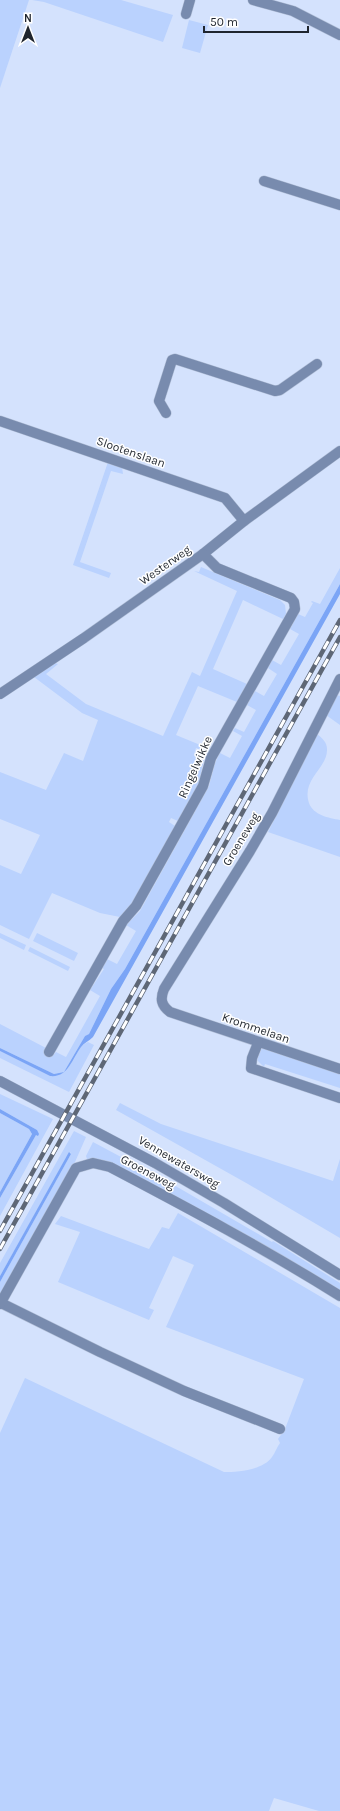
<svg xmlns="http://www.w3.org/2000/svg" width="340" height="1811" font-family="Karla,sans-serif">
<rect width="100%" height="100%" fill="#d4e2fd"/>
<g fill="#bad2fe">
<path d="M0,0H29L0,88Z"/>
<path d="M32,0H121L173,15L163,42L44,2Z"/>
<path d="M189,20L208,25L200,53L182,48Z"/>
<path d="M108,462L122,467L123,474L111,471L80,562L111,573L109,578L73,565Z"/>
<path d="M201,567L280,600L285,605L286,614L283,619L243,600L213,669L247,684L237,702L198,686L176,735L210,749L207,752L196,748L194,754L204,759L199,783L178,821L171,818L169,822L175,826L133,903L120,917L100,913L52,893L29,939L0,925V865L21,874L40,835L0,819V772L46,790L64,753L83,761L98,720L82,713L34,677L55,663L58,664L46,674L86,704L163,736L192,672L200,676L237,591L194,571L199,572Z"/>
<path d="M340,568V584L125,969L111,989L89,1034L85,1036L64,1072L54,1074L0,1048V1024L46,1048L45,1050L53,1055L56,1052L66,1057L100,996L90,990L104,969L102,968L107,959L117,964L136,931L126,925L140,911L209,786L215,763L220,753L230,758L242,736L233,731L235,728L244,732L256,710L247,705L255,691L264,696L277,674L268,668L272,660L281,665L299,634L290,629L298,614L305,617L313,603L311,602L312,601L320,604Z"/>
<path d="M337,695L340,696V725L326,715Z"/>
<path d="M317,734C322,738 327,742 327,749C328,768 301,779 309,803C313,815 329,818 340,820V857L268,832Z"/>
<path d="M0,933L26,945L24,950L0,938Z"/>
<path d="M37,933L78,953L74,961L33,941Z"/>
<path d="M30,947L70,967L68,971L28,951Z"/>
<path d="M88,1042L94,1045L69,1092L0,1058V1051L50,1076C74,1076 70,1050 88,1042Z"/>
<path d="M263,1048L340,1074V1088L265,1064L264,1067L257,1060L261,1050Z"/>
<path d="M0,1094L53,1119L0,1216V1198L37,1133V1130L0,1109Z"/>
<path d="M120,1103L161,1124L333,1181L340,1159V1238L248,1184L116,1110Z"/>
<path d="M0,1113L29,1129L32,1134L0,1192Z"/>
<path d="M74,1131L86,1137L75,1162L0,1294V1282L71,1154L70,1152L0,1276V1263Z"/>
<path d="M93,1142L179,1188L272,1242L273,1241L340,1283V1292L87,1159L86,1156Z"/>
<path d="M178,1213L340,1308V1811H319L274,1798L269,1811H0V1433L25,1378L224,1472C238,1472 263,1470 272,1457C275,1453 277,1447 280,1443L278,1439L285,1429L304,1379L166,1327L194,1265L173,1256L149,1308L154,1310L149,1320L58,1282L80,1232L55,1224L61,1216L149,1249L162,1227L169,1229Z"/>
</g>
<g fill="#7ba5f6">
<path d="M340,584V594L93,1037C89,1041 84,1043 81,1047C72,1059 68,1078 50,1076L0,1051V1048L54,1074L64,1072L85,1036L89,1034L111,989L125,969Z"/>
<path d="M0,1109L37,1130L39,1134L38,1136L36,1135L0,1198V1192L32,1134L29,1129L0,1113Z"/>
<path d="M69,1152L71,1154L0,1282V1276Z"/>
</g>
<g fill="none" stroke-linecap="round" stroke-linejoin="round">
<g stroke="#b3c0d8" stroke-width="11">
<g id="minor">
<path d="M253,0L293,11L340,35"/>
<path d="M186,14L190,0"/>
<path d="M264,181L340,205"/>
<path d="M166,413L159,401L172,360L175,359L275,391L280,390L317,364"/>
<path d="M0,421L225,498L244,521"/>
<path d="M340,679L272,813L250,851L164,989C160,999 161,1005 170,1012L340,1069"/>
<path d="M0,694L84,638L203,554L244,521L340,451"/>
<path d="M258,1043L252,1058L251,1068L340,1098"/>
<path d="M49,1052L123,921L136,906L203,786L211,758L295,609L294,602L291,598L217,568L203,554"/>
<path d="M0,1081L155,1163L224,1203L340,1275"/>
<path d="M1,1303L100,1352L184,1391L280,1429"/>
<path d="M0,1304L76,1168L93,1163L110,1167C188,1208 265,1249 340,1296"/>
</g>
</g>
<use href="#minor" stroke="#788bae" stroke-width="10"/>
<g stroke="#5e6776" stroke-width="4.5">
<g id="rail">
<path d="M0,1231L340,620"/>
<path d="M0,1249L340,637"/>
</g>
</g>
<use href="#rail" stroke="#fff" stroke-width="3" stroke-dasharray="9" stroke-linecap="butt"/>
</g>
<g text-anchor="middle" stroke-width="3" stroke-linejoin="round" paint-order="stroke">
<g font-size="12" fill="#1f252e" stroke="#fff">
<text transform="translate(131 452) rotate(19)" y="4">Slootenslaan</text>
<text transform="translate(165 565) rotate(-35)" y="4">Westerweg</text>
<text transform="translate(195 767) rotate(-66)" y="4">Ringelwikke</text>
<text transform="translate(241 839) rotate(-59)" y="4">Groeneweg</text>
<text transform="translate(256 1028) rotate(19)" y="4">Krommelaan</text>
<text transform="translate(179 1162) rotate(30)" y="4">Vennewatersweg</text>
<text transform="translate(148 1172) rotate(28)" y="4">Groeneweg</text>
</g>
</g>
<g transform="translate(28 28)" stroke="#ffffff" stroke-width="3" paint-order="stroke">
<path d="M0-3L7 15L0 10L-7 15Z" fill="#1f252e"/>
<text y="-6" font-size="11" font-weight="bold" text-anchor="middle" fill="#1f252e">N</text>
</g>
<path d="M204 26v6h104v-6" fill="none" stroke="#1f252e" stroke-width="2"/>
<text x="210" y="26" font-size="12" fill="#1f252e" stroke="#ffffff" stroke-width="3" paint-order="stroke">50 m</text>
</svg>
